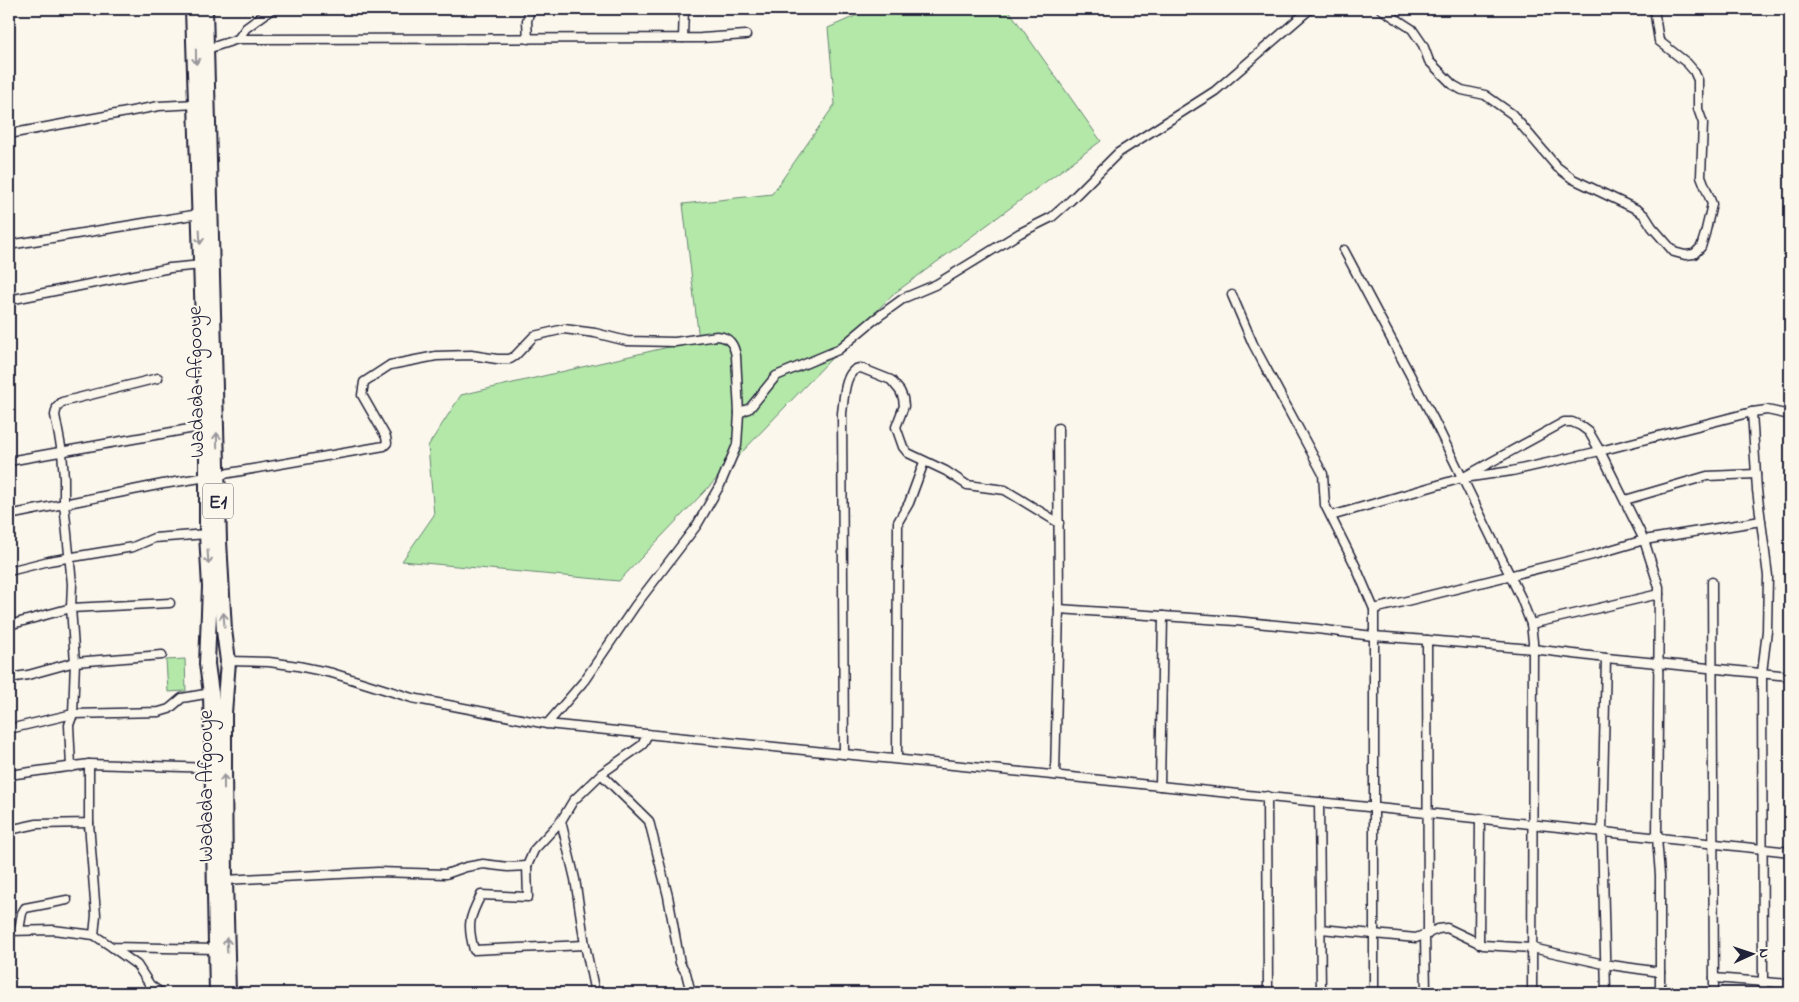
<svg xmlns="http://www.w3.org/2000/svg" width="1799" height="1002" font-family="'Indie Flower',sans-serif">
<rect width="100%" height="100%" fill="#fbf7ec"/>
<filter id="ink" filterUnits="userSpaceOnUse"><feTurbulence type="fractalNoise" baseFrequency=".02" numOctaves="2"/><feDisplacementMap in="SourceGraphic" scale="10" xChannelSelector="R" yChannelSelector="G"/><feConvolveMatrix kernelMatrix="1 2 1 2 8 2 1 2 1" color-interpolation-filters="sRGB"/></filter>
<g filter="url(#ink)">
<g fill="#b3e8a9" stroke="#6a8572">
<path d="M871,9H1008L1101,141L892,295L619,581L402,561L434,515L428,446L461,395L699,340L683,204L772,194L835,104L828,28Z"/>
<path d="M185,659L186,691L168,692L166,660Z"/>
</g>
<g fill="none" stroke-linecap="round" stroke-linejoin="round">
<g stroke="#22223b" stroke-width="11">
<g id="minor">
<path d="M1381,9L1412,29L1423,45L1429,61L1453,85L1462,90L1485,95L1512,114L1557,167L1573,179L1638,210L1645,216L1652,227L1674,252L1685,255L1694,254L1701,247L1705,234L1712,204L1701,176L1703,123L1698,109V80L1694,71L1687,63L1659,41L1654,9"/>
<path d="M683,38L684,9"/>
<path d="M238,39L246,28L272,9"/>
<path d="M528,39L527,21L530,9"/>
<path d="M207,49L238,39L701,38L746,35"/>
<path d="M9,134L159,106L197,104"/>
<path d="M9,245L199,214"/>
<path d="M1344,250L1433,418L1521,598L1531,624L1533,642L1532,993"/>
<path d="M1232,295L1253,344L1323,474L1325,505L1355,565L1374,609V993"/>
<path d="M9,300L170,268L202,265"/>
<path d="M1752,412L1757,490L1768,576L1767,631L1762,673L1763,993"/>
<path d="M739,413L750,408L776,376L838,350L875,319L904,298L937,284L1020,233L1052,217L1070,201L1118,153L1215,91L1310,9"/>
<path d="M9,461L206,426"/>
<path d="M218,475L384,446L387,443L386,437L362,395L364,382L390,365L436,356L471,355L497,359H510L515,356L534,336L564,329L595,333L627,341L675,342L717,336C730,337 734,345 736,356L739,413L737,445L720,485L697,525L635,606L584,681L547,724"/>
<path d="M1464,478L1512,471L1600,451L1752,412L1767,410L1790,415"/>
<path d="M1625,500L1707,476L1756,474"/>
<path d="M9,515L163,484L207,477"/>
<path d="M1331,516L1462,478L1564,422H1572L1581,426L1589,432L1600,451L1644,540L1659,587L1657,838L1660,875V993"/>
<path d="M9,571L49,561L133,547L154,538L207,534"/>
<path d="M1712,582L1714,993"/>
<path d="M170,603L71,608L75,662L73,714L159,712L169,709L182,698L211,693"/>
<path d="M1059,609L1236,621L1317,629L1373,636L1427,640"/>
<path d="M1374,609L1593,555L1644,540L1761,521"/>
<path d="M1531,624L1659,594"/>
<path d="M9,625L71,608L72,584L64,503V478L62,452L55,415L57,407L62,402L158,378"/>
<path d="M1606,658L1602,832L1606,993"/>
<path d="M228,661L269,662L298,666L332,673L412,698L547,724L1427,813L1790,852"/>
<path d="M9,678L28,675L75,662L162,655"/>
<path d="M9,729L73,714"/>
<path d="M844,754L842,413C844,400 844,368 861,368L891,380L900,391L903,398L904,406L896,427L903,447L908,453L946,471L967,485L1005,490L1059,523"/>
<path d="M897,759L898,522L909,503L924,462"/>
<path d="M71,767L69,725L73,714"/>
<path d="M601,774L649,821L668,896L680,963L686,973L691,993"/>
<path d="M9,775L89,764L213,768"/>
<path d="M1055,775L1059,609L1058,428"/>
<path d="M1160,786L1163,616"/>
<path d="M1267,796L1268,993"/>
<path d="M1319,802L1321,993"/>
<path d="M561,821L575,879L585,945L595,993"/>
<path d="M89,823L96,915L94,935"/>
<path d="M9,830L37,824L89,823V764"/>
<path d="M225,880L378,872L446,874L466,867L483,864L508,867L527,866"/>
<path d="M1321,929L1416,938L1438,929L1447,928L1483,945L1532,948L1604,964L1660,972"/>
<path d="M19,930L22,913L25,908L67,900"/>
<path d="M9,931L53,930L94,935L112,947L216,949"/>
<path d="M1428,934L1427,640L1533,649L1606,658L1790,676"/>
<path d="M1425,935L1426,993"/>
<path d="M1479,944L1480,818"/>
<path d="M585,945L474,950C467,925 469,918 481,895L528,897L527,866L534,850L561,821L573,801L601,774L642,745L648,734"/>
<path d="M112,947L137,965L150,985L161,993"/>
<path d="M1714,978L1790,984"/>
<path d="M679,993H691"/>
</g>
</g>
<g stroke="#22223b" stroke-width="18">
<g id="trunk">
<path d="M193,9L207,449V534L210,587L207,664L211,693L217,993"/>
<path d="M205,9L219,541L224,630L228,661L224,713V768L225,880L228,993"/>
</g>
</g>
<use href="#minor" stroke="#fbf7ec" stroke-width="8"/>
<use href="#trunk" stroke="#fbf7ec" stroke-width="14"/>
</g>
<defs><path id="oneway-shaft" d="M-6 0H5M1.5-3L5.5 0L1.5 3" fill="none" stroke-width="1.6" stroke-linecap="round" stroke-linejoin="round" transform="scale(1.25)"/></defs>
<g stroke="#99979c">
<use href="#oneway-shaft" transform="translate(196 57) rotate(89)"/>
<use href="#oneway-shaft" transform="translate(200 237) rotate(87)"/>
<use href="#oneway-shaft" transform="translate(217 440) rotate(-91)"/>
<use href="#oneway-shaft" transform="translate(208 557) rotate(86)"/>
<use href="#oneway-shaft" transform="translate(224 620) rotate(-94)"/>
<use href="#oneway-shaft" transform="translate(224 782) rotate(-90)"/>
<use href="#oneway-shaft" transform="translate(227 945) rotate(-92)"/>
</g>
</g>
<g text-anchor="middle" stroke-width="4" stroke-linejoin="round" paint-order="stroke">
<rect fill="#fbf7ec" stroke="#636270" stroke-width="1" x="203" y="483.5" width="30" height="35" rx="4"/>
<g font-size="20" font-weight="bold" fill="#22223b">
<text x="218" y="508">E1</text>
</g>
<g font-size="21" fill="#22223b" stroke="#fbf7ec">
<text transform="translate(195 382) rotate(-91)" y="7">Wadada Afgooye</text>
<text transform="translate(205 786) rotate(-90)" y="7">Wadada Afgooye</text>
</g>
</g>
<rect width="1799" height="1002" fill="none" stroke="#fbf7ec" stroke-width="30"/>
<rect x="15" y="15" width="1769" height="972" fill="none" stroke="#22223b" stroke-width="2" filter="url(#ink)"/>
<g transform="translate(1752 954) rotate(87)" stroke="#fbf7ec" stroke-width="4" paint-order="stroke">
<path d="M0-4L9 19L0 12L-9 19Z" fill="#22223b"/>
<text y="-8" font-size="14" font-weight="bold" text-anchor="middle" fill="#22223b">N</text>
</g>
</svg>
